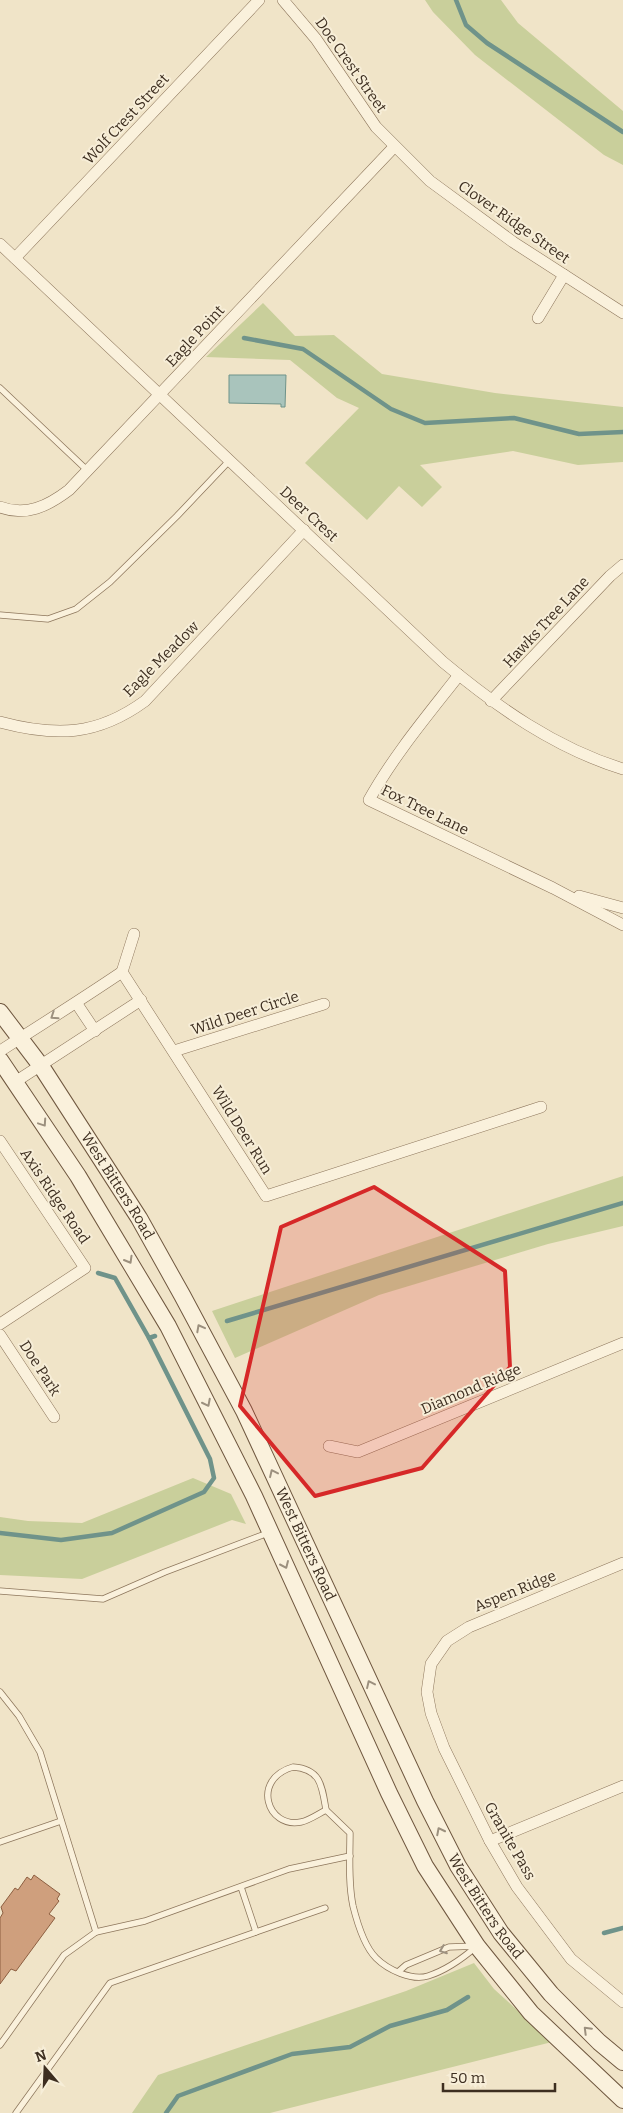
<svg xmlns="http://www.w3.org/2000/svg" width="623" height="2113" font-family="Bitter,serif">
<rect width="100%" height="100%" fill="#f0e4c8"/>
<g fill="#c9cf9b">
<path d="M425,0H501L518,23L623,111V165L604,155L475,55L433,12Z"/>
<path d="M263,303L295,336L334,335L382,374L495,393L623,407V462L578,465L513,451L420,465L442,487L422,507L399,486L367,520L305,463L359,408L337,398L290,360L206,357Z"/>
<path d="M623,1176V1226L548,1244L379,1295L235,1358L212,1311Z"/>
<path d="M193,1478L231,1494L246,1524L232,1520L82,1579L0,1575V1517L28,1521L82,1523Z"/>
<path d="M474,1963L494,1989L552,2042L270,2113H132L158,2075L406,1991Z"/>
</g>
<path fill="#a9c4bc" stroke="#6f938a" d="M229,375H286L285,407H281V404L229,403Z"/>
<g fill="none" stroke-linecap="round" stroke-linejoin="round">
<g stroke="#6f938a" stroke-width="4.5">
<path d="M456,0L466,25L487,43L623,132"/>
<path d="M244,338L303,349L391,409L425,423L514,418L579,434L623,432"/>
<path d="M98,1273L115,1278L149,1338"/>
<path d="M227,1321L623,1203"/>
<path d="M0,1533L61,1540L112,1533L204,1492L214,1478L210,1459L149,1338L155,1336"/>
<path d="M604,1933L623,1928"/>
<path d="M166,2113L178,2096L292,2054L350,2047L390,2026L447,2010L468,1997"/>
</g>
</g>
<path fill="#cf9f7d" stroke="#8d5f41" d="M34,1875L60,1894L57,1899L59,1901L49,1914L55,1918L16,1971L11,1969L0,1984V1918L3,1913L1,1907L15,1888L18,1890L27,1877L31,1880Z"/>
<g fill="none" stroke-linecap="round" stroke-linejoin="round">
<g stroke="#8d765c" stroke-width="7">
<g id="lane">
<path d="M0,388L88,471"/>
<path d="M0,615L48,619L76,609L110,582L177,516L230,460"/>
<path d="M0,1591L103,1599L165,1572L268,1533"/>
<path d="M0,1692L19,1716L40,1752L96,1932L145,1921L289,1869L350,1856"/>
<path d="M293,1767C321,1769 322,1786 326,1810C318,1814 310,1820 301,1822C267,1829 251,1779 293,1767Z"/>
<path d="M326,1810L350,1833C350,1857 348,1882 353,1906C357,1922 364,1946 376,1958C388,1970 412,1981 428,1976C447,1970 462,1959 477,1946L449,1947L406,1965L398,1972"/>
<path d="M0,1842L61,1821"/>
<path d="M241,1887L256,1932L325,1908"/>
<path d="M0,2045L64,1955L96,1932"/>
<path d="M16,2113L110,1983L256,1932"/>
</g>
</g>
<g stroke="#8d765c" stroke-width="12">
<g id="street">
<path d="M283,0L316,39L376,127L430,181L513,242L623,313"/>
<path d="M0,244L443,662C497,707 555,748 623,769"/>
<path d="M15,258L259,0"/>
<path d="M538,318L564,275"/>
<path d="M0,507C26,517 48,506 69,490L394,147"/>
<path d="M459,675C427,716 394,755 369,800L553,888L623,925"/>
<path d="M491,701L610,576L623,565"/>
<path d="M0,722C56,737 97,736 145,701L304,530"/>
<path d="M579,896L623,908"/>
<path d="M134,934L122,972L266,1196L541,1107"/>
<path d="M77,1004L95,1031"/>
<path d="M0,1051C41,1025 82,999 122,972"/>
<path d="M174,1051L324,1004"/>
<path d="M15,1082L141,1000"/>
<path d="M0,1141L85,1268L0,1324"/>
<path d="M0,1335L54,1417"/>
<path d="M329,1446L358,1452L623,1343"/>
<path d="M623,1563L469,1627L447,1641L431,1664L427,1692L431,1713L444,1748L490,1841L517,1887L571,1959L623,2002"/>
<path d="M490,1841L623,1786"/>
</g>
</g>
<g stroke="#6f573f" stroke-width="18">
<g id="secondary">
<path id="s1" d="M0,1012L41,1066L139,1218L182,1295L244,1411L425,1801L458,1866L501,1933L551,1994L599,2042L623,2062"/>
<path d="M0,1060L78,1176L168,1326L254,1496L389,1793L425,1866L477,1946L531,2013L623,2100"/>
</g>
</g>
<use href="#lane" stroke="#faf1dc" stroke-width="5.5"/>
<use href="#street" stroke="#faf1dc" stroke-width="11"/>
<use href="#secondary" stroke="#faf1dc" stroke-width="16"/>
</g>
<defs><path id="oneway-chevron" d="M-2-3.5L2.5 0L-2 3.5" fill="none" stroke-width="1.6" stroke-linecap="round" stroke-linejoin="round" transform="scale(1.25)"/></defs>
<g stroke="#9c907e">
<use href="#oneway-chevron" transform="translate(54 1016) rotate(146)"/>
<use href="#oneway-chevron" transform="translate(43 1123) rotate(56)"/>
<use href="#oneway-chevron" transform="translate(129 1260) rotate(60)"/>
<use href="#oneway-chevron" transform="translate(200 1328) rotate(-118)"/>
<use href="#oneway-chevron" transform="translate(207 1403) rotate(63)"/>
<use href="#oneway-chevron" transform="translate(273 1473) rotate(-115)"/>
<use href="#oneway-chevron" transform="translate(285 1565) rotate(66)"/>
<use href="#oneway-chevron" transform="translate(370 1684) rotate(-115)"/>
<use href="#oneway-chevron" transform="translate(440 1831) rotate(-117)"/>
<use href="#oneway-chevron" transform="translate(443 1950) rotate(159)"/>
<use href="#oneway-chevron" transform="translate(587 2030) rotate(-135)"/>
</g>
<path fill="#d62828" fill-opacity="0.2" stroke="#d62828" stroke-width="4" stroke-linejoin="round" d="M374,1187L505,1271L510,1367L422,1468L315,1496L240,1406L281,1227Z"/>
<g text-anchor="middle" stroke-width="4" stroke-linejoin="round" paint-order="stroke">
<g font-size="15" fill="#3d2e20" stroke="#f7eed8">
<text transform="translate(351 65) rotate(55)" y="5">Doe Crest Street</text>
<text transform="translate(126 119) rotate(-47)" y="5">Wolf Crest Street</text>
<text transform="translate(514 222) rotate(35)" y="5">Clover Ridge Street</text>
<text transform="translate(195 336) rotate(-47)" y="5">Eagle Point</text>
<text transform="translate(309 514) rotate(43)" y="5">Deer Crest</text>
<text transform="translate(546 622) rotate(-47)" y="5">Hawks Tree Lane</text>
<text transform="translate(161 659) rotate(-45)" y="5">Eagle Meadow</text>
<text transform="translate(425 810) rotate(26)" y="5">Fox Tree Lane</text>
<text transform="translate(245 1013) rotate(-18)" y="5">Wild Deer Circle</text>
<text transform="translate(242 1130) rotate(58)" y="5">Wild Deer Run</text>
<text dy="5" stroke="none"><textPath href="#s1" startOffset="210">West Bitters Road</textPath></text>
<text transform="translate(55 1196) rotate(56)" y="5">Axis Ridge Road</text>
<text transform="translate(40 1368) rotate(57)" y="5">Doe Park</text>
<text transform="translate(471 1389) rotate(-23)" y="5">Diamond Ridge</text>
<text dy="5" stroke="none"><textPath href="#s1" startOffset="615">West Bitters Road</textPath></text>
<text transform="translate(515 1591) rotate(-22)" y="5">Aspen Ridge</text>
<text transform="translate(510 1841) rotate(60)" y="5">Granite Pass</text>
<text dy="5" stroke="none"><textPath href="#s1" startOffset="1020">West Bitters Road</textPath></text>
</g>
</g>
<g transform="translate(45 2068) rotate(341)" stroke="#f7eed8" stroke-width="4" paint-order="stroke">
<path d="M0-4L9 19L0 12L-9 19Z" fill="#3d2e20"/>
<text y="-8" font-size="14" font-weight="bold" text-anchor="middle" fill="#3d2e20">N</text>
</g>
<path d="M443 2083v8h112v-8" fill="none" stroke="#3d2e20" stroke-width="2.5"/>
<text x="450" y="2083" font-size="15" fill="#3d2e20" stroke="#f7eed8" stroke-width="4" paint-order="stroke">50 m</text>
</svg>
